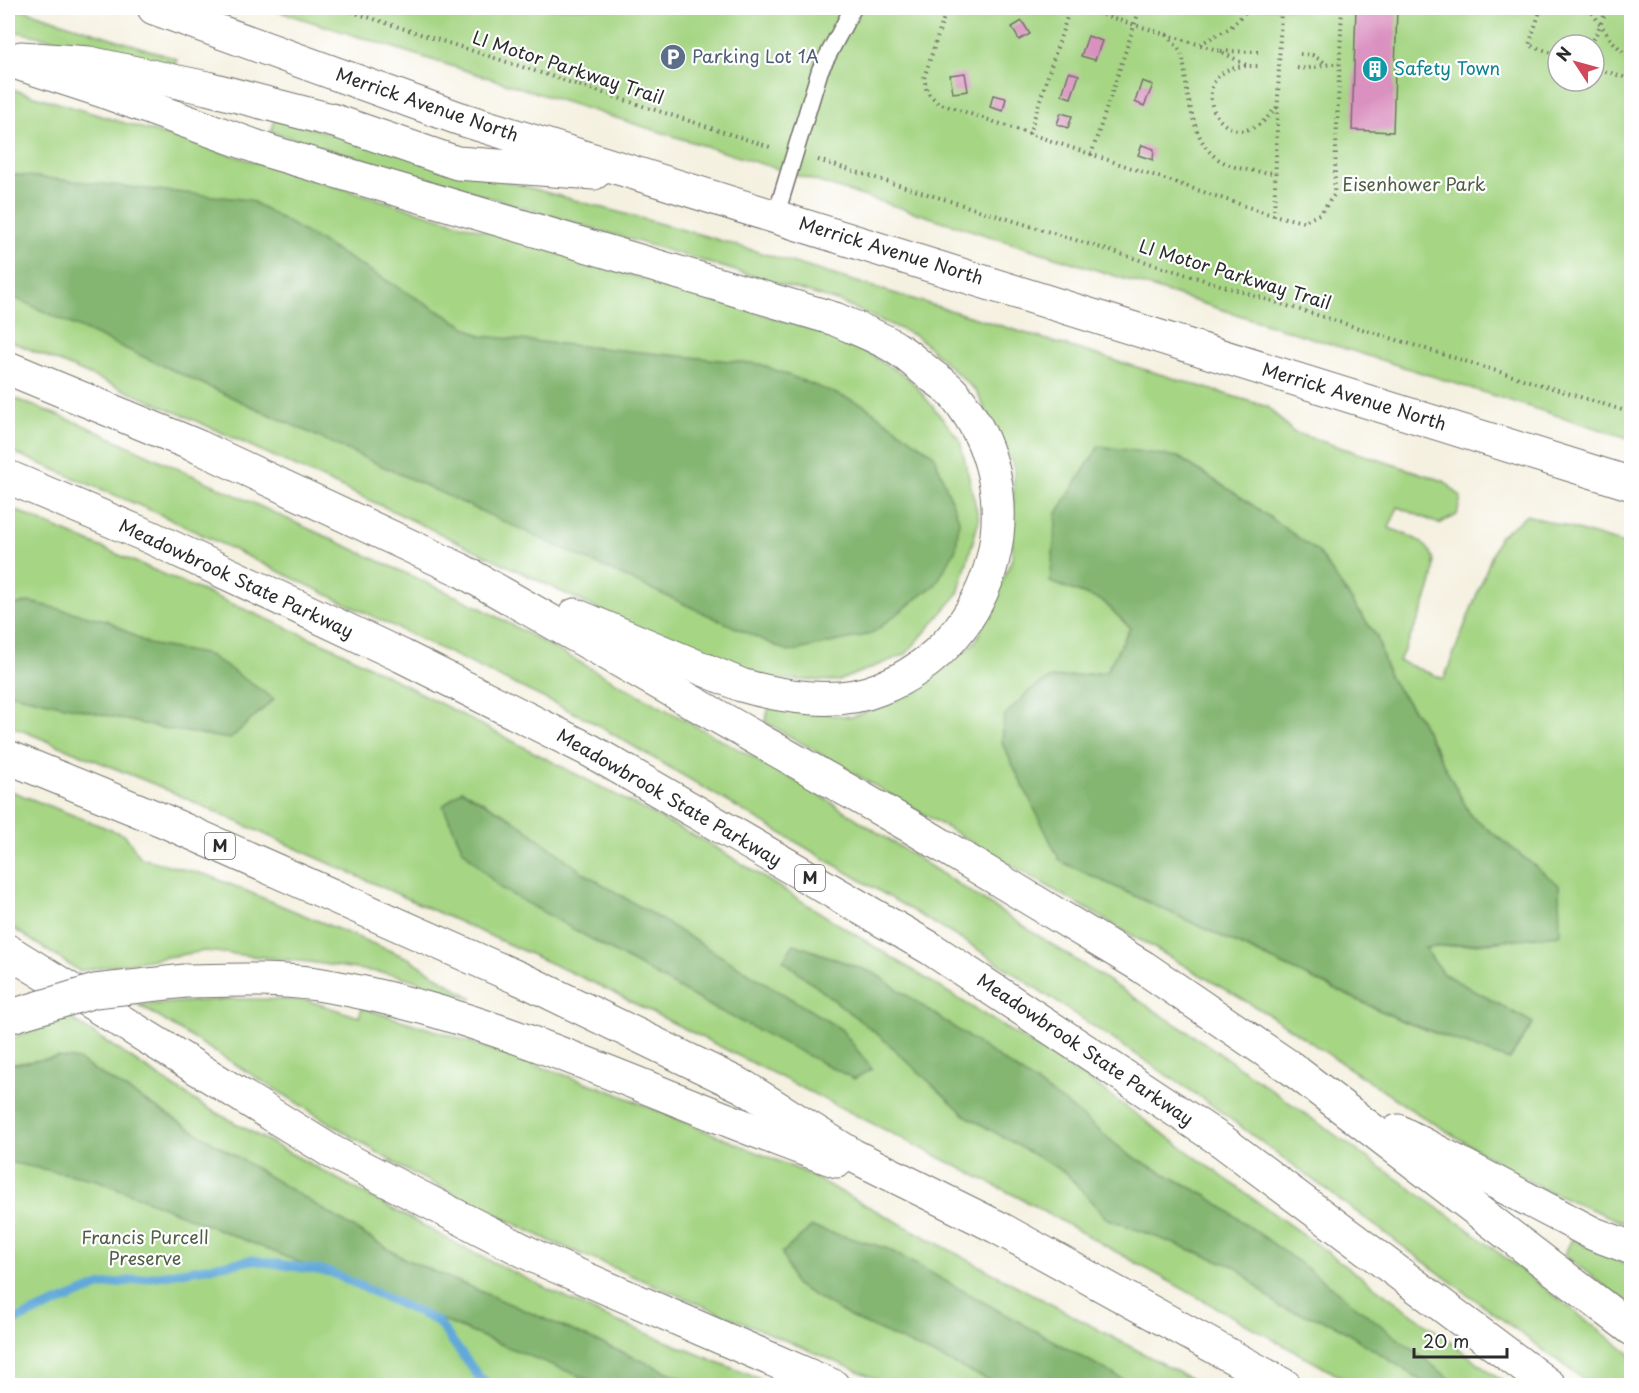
<svg xmlns="http://www.w3.org/2000/svg" width="1639" height="1393" font-family="'Playpen Sans',sans-serif">
<rect width="100%" height="100%" fill="#fff"/>
<filter id="ink" filterUnits="userSpaceOnUse"><feTurbulence type="fractalNoise" baseFrequency=".0167" numOctaves="2"/><feDisplacementMap in="SourceGraphic" scale="12" xChannelSelector="R" yChannelSelector="G"/><feConvolveMatrix kernelMatrix="1 2 1 2 8 2 1 2 1" color-interpolation-filters="sRGB"/></filter>
<filter id="wash" filterUnits="userSpaceOnUse"><feTurbulence type="fractalNoise" baseFrequency=".008" numOctaves="4" result="noise"/><feDisplacementMap in="SourceGraphic" scale="24" xChannelSelector="R" yChannelSelector="G"/><feGaussianBlur stdDeviation="1.35" result="paint"/><feColorMatrix in="noise" values="0 0 0 0 0 0 0 0 0 0 0 0 0 0 0 0 0 1.4 0 .05"/><feComposite in="paint" operator="in"/></filter>
<g filter="url(#wash)">
<rect width="100%" height="100%" fill="#f5f1e1"/>
<g fill="#a6d584" stroke="#688058" stroke-width="1.5" fill-rule="evenodd">
<path d="M8,8H18L177,59L175,66L8,30Z"/>
<path d="M268,8H1631V439ZM1558,45H1594V81H1558Z"/>
<path d="M8,88L844,339L910,379L960,440L979,520L958,594L906,654L838,681L768,679L696,656L393,511L192,419L8,340Z"/>
<path d="M275,118L709,237L1268,407L1293,432L1444,481L1461,497L1457,515L1439,524L1398,507L1389,528C1404,534 1424,539 1432,555C1443,576 1409,639 1399,661L1444,679L1499,537L1527,515L1631,546V1226L1539,1187L1415,1112L1271,1016L765,722L769,707L852,717L916,692L976,641L1012,559L1014,467L976,391L918,337L840,302L271,132ZM1178,457L1244,499L1318,552L1377,637L1389,677L1419,718L1471,816L1559,886L1500,942L1424,948L1442,973L1533,1023L1509,1060L1402,1021L1060,861L1048,679L1106,672L1130,628L1103,601L1050,582Z"/>
<path d="M8,396L83,425L477,606L807,787L1205,1043L1468,1229L1631,1355V1385H1591L1206,1101L974,947L589,720L155,512L8,450Z"/>
<path d="M8,507L334,648L710,844L1089,1080L1421,1320L1507,1385H1355L1018,1197L592,982L156,785L8,725Z"/>
<path d="M8,790L125,835L141,858L210,876L410,959L473,999L397,975L309,962L205,951L79,971L8,925Z"/>
<path d="M230,999L306,1000L359,1017L362,1008L449,1035L608,1090L802,1171L1202,1385H891L550,1241L404,1169L139,1005Z"/>
<path d="M70,1018L202,1105L466,1249L599,1314L774,1385H8V1039Z"/>
<path d="M1572,1239L1631,1266V1306L1564,1255Z"/>
</g>
<g fill="#84b672" stroke="#58704e" stroke-width="1.5">
<path d="M8,174L250,200L481,336L760,364L862,404L934,455L959,520L956,549L936,584L871,634L789,652L8,295Z"/>
<path d="M1099,446L1178,457L1244,499L1318,552L1377,637L1389,677L1419,718L1471,816L1559,885L1560,935L1425,948L1442,973L1533,1023L1509,1060L1403,1021L1060,861L1002,743L1004,716L1029,691L1048,679L1106,672L1130,628L1103,601L1050,582L1057,513Z"/>
<path d="M30,602L109,621L148,644L209,655L274,699L230,739L161,728L8,693V606Z"/>
<path d="M462,790L511,818L584,873L841,1029L872,1069L854,1079L712,1007L500,888L463,850L443,806Z"/>
<path d="M794,944L874,973L1064,1102L1129,1155L1207,1196L1308,1269L1458,1385H1428L1332,1323L1279,1307L1236,1267L1106,1218L1066,1173L966,1116L882,1038L783,960Z"/>
<path d="M58,1057L78,1060L403,1258L698,1385H601L97,1180L8,1162V1065Z"/>
<path d="M811,1227L886,1248L1133,1385H1000L854,1319L794,1284L782,1253Z"/>
</g>
<g fill="none" stroke-linecap="round" stroke-linejoin="round">
<path stroke="#62a9d9" stroke-width="9" d="M8,1323L99,1286L252,1260L330,1272L437,1321L479,1377L493,1386"/>
</g>
<g id="blocks">
<g fill="#da91c0">
<path d="M1356,8H1397L1393,132L1352,130Z"/>
<path d="M1022,21L1030,34L1019,40L1012,27Z"/>
<path d="M1088,36L1102,41L1095,60L1081,56Z"/>
<path d="M1069,72L1079,75L1071,98L1062,95Z"/>
<path d="M965,73L968,91L953,93L950,75Z"/>
<path d="M1142,81L1153,85L1144,106L1135,102Z"/>
<path d="M993,95L1006,98L1003,111L990,107Z"/>
<path d="M1061,113L1072,116L1068,128L1057,124Z"/>
<path d="M1142,145L1154,149L1153,160L1138,155Z"/>
</g>
</g>
</g>
<g filter="url(#ink)">
<use href="#blocks" fill-opacity="0" stroke="#72706b" stroke-width="1.5"/>
<g fill="none" stroke-linecap="round" stroke-linejoin="round">
<g stroke="#72706b" stroke-width="19">
<path id="service" d="M776,215L820,70L853,8"/>
</g>
<g stroke="#72706b" stroke-width="35">
<g id="secondary">
<path d="M154,8L458,118L1632,484"/>
<path d="M21,58L89,63L207,88L335,121L457,163L594,173"/>
</g>
</g>
<g stroke="#72706b" stroke-width="35">
<g id="motorway">
<path d="M8,60L100,90L271,152L835,319C854,328 878,336 896,348C909,356 920,367 932,376C939,381 947,386 953,393C1037,491 999,642 879,689C838,706 782,697 741,685L575,615"/>
<path d="M8,368L199,447L459,569L910,826L1143,967L1291,1068L1632,1329"/>
<path d="M8,477L150,537L402,656L591,751L930,948L1222,1141L1550,1386"/>
<path d="M8,757L162,820L532,984L744,1087L854,1156L997,1227L1285,1386"/>
<path d="M8,951L332,1152L540,1259L833,1386"/>
<path d="M185,981C229,980 273,978 317,984C499,1013 663,1101 837,1161"/>
<path d="M1398,1131L1594,1234L1632,1248"/>
</g>
</g>
<g stroke="#72706b" stroke-width="4" stroke-dasharray="1.5 4.5" stroke-linecap="butt">
<path d="M340,8L773,148"/>
<path d="M947,8L924,78L927,92L938,103L1269,214L1303,222L1321,213L1334,195L1342,8"/>
<path d="M1080,8L1220,51L1248,66H1258"/>
<path d="M1541,8L1529,45L1558,55"/>
<path d="M1589,8L1612,41L1632,61"/>
<path d="M1167,35C1171,40 1178,47 1181,53C1185,64 1185,79 1187,90C1198,152 1211,169 1275,173"/>
<path d="M1200,44L1230,28L1249,8"/>
<path d="M1591,45L1608,8"/>
<path d="M1221,51L1258,52"/>
<path d="M1300,54L1312,55L1326,63"/>
<path d="M1246,66C1183,69 1215,153 1260,124C1266,120 1272,112 1277,107"/>
<path d="M1594,67L1632,80"/>
<path d="M1297,68C1312,70 1324,63 1339,64"/>
<path d="M1029,134L1070,8"/>
<path d="M1091,155L1140,8"/>
<path d="M818,160L1632,413"/>
<path d="M1274,216L1281,8"/>
</g>
<use href="#service" stroke="#fff" stroke-width="16"/>
<use href="#secondary" stroke="#fff" stroke-width="33"/>
<use href="#motorway" stroke="#fff" stroke-width="33"/>
<g stroke="#72706b" stroke-width="35" stroke-linecap="butt">
<path id="motorway-bridge" d="M8,1017L95,991L185,981"/>
</g>
<use href="#motorway-bridge" stroke="#fff" stroke-width="33"/>
</g>
</g>
<defs>
<g id="parking-disc" transform="scale(1.35)"><circle r="9.5" fill="#5c6f8a" stroke="#fff"/><path d="M-3.5-5.5H1a3.5 3.5 0 0 1 0 7H-1V5.5H-3.5ZM-1-3.4V-.6H.8a1.4 1.4 0 0 0 0-2.8Z" fill="#fff"/></g>
<g id="building-disc" transform="scale(1.35)"><circle r="9.5" fill="#0f9aa8" stroke="#fff"/><path d="M-4-6H4V6H1V3H-1V6H-4ZM-2.5-4.3h1.7v1.8h-1.7ZM.8-4.3h1.7v1.8H.8ZM-2.5-1h1.7V.8h-1.7ZM.8-1h1.7V.8H.8Z" fill="#fff"/></g>
</defs>
<g fill-rule="evenodd">
<use href="#parking-disc" x="673" y="57"/>
<use href="#building-disc" x="1375" y="69"/>
</g>
<g text-anchor="middle" stroke-width="4.5" stroke-linejoin="round" paint-order="stroke">
<g fill="#fff" stroke="#6b6b6b" stroke-width="1.5">
<rect x="205" y="833" width="30" height="26" rx="4.5"/>
<rect x="795" y="865" width="30" height="26" rx="4.5"/>
</g>
<g font-size="16" font-weight="bold" fill="#2b2b2b">
<text x="220" y="852">M</text>
<text x="810" y="884">M</text>
</g>
<g font-size="18" fill="#4e5e75" stroke="#fff" text-anchor="start">
<text x="692" y="63">Parking Lot 1A</text>
</g>
<g font-size="18" fill="#2b2b2b" stroke="#fff">
<text transform="translate(568 68) rotate(18)" y="6">LI Motor Parkway Trail</text>
<text transform="translate(427 105) rotate(19)" y="6">Merrick Avenue North</text>
<text transform="translate(891 251) rotate(17)" y="6">Merrick Avenue North</text>
<text transform="translate(1235 275) rotate(17)" y="6">LI Motor Parkway Trail</text>
<text transform="translate(1354 397) rotate(17)" y="6">Merrick Avenue North</text>
<text transform="translate(236 579) rotate(25)" y="6">Meadowbrook State Parkway</text>
<text transform="translate(669 798) rotate(30)" y="6">Meadowbrook State Parkway</text>
<text transform="translate(1085 1050) rotate(34)" y="6">Meadowbrook State Parkway</text>
</g>
<g font-size="18" fill="#0d838f" stroke="#fff" text-anchor="start">
<text x="1394" y="75">Safety Town</text>
</g>
<g font-size="18" fill="#505e46" stroke="#fff">
<text x="1414" y="191">Eisenhower Park</text>
<text x="145" y="1244">Francis Purcell<tspan x="145" dy="21">Preserve</tspan></text>
</g>
</g>
<rect width="1639" height="1393" fill="none" stroke="#fff" stroke-width="30"/>
<g transform="translate(1576 63) rotate(306)"><circle r="28" fill="#ffffff" stroke="#aaaaaa" stroke-width="1.5"/>
<path d="M0-4.5L10 22L0 15L-10 22Z" fill="#d1495b"/>
<text y="-9" font-size="16" font-weight="bold" text-anchor="middle" fill="#2b2b2b">N</text>
</g>
<path d="M1414 1348v9h93v-9" fill="none" stroke="#2b2b2b" stroke-width="3"/>
<text x="1423" y="1348" font-size="18" fill="#2b2b2b" stroke="#ffffff" stroke-width="4.5" paint-order="stroke">20 m</text>
</svg>
